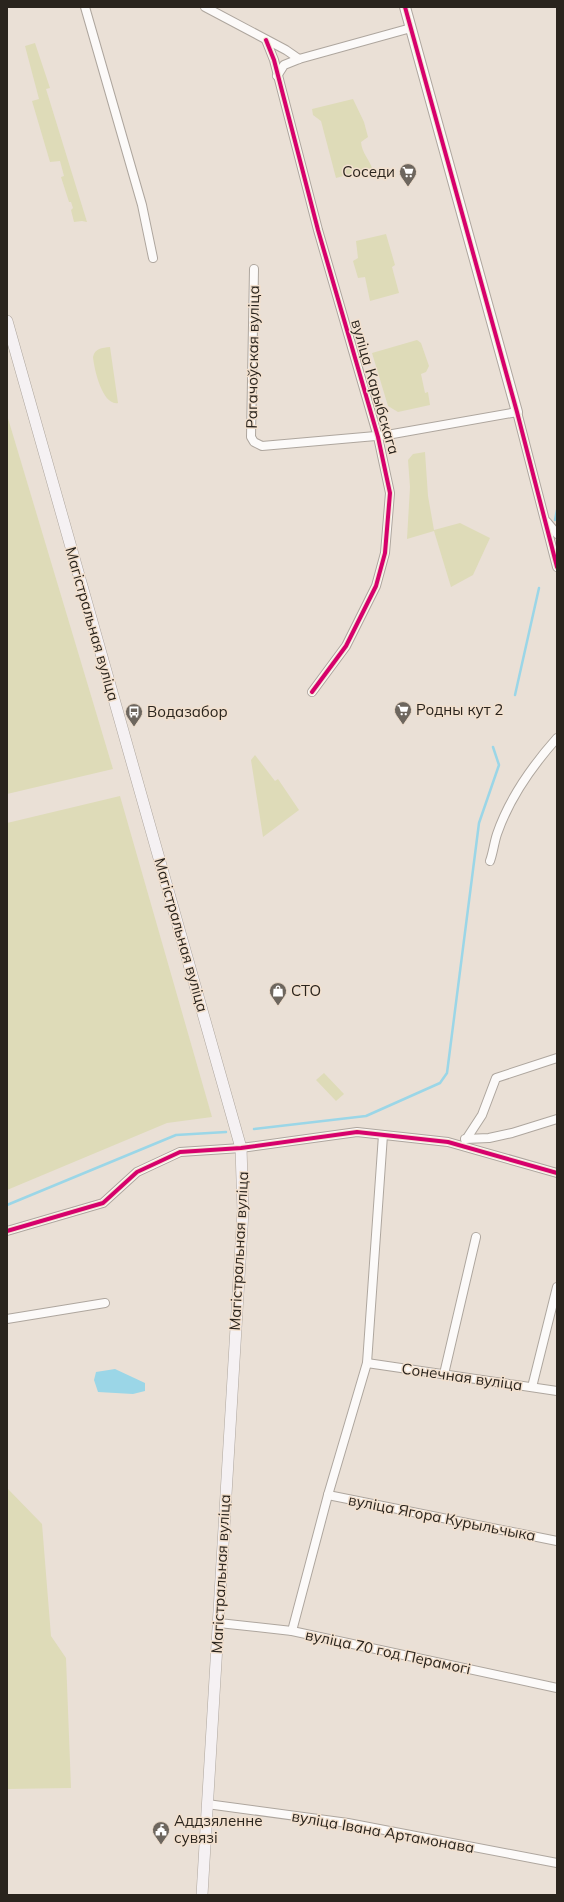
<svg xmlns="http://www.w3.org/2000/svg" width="564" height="1902" font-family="Mulish,sans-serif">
<rect width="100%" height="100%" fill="#eae0d6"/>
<g fill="#dedbb8">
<path d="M35,43L50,88L46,89L87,222L82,221L74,222L71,210L73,208L71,202H69L61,177L64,176L60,161L50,162L32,101L39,99L25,46Z"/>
<path d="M353,99L364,122L368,137L361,142C362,153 369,159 372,168L336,178L321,121L313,115L312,109Z"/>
<path d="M386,234L395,265L392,267L399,293L370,301L365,277L358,278L353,261L358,258L356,241Z"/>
<path d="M417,340L421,343L429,366L426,372L421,374L425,393L428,392L430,405L398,412L388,406L372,353Z"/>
<path d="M110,347L118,403C102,406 94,368 93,357C95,348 102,348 110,347Z"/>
<path d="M7,415L113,769L7,794Z"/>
<path d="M425,452L428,496L434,530L460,523L490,538L473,575L451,587L434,531L407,539L410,487L408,460L413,454Z"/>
<path d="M255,755L275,781L278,779L299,810L263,837L251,760Z"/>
<path d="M120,796L212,1117L167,1123L7,1190V823Z"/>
<path d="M324,1073L344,1094L336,1101L316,1080Z"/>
<path d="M7,1488L42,1524L51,1636L66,1658L71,1788L7,1789Z"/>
</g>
<path fill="#9bd6e7" d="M115,1369L145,1383V1391L133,1394L98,1392L94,1380L96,1372Z"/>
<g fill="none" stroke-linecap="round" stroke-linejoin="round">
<g stroke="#9bd6e7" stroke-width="2.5">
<path d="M555,520L557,510"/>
<path d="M515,695L539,588"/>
<path d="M254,1129L366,1116L440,1083L447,1073L479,823L499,765L493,747"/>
<path d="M7,1205L176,1135L226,1132"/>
</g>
<g stroke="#aea69e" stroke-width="10">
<g id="minor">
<path d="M85,7L142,205L153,258"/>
<path d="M205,7L286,50L299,59"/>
<path d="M266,40L274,60L318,230L378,437L390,493L385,553L376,586L346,646L312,692"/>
<path d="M277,76L284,65L299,59L411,28"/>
<path d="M254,269L251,437L254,442L262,446L387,435L517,412L557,567"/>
<path d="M547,522L557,534"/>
<path d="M490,861C493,853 494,843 497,834C509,799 533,765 557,738"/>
<path d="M467,1138L482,1115L496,1078L557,1058"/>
<path d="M465,1139L489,1138L512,1133L557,1119"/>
<path d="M7,1231L103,1203L137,1172L180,1152L241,1148L357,1132L448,1142L557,1173"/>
<path d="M7,1319L105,1303"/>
<path d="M367,1363L557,1391"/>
<path d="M444,1374L476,1237"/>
<path d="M532,1387L557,1287"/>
<path d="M328,1495L557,1541"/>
<path d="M219,1623L292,1631L557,1688"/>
<path d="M292,1631L328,1495L367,1363L383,1135"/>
<path d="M207,1804L348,1823L557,1863"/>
</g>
</g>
<g stroke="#aea69e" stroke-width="12">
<path id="tertiary" d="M405,7L517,412"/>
</g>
<g stroke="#aea69e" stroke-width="12">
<path id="secondary" d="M7,321L241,1148L243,1211L202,1895"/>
</g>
<use href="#minor" stroke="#fcfaf9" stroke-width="8"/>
<use href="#tertiary" stroke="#fcfaf9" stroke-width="10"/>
<use href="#secondary" stroke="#f5f1f3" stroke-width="11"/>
<g stroke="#f2e0ce" stroke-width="6">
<g id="cycleway">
<path d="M405,7L517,412L557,567"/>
<path d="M266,40L274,60L318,230L378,437L390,493L385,553L376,586L346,646L312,692"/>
<path d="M7,1231L103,1203L137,1172L180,1152L241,1148L357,1132L448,1142L557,1173"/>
</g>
</g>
<use href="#cycleway" stroke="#d6006c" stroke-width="4"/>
</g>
<defs>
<g id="supermarket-pin" transform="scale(0.9)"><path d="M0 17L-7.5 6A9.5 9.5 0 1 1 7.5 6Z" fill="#6d665e" stroke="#f2e0ce"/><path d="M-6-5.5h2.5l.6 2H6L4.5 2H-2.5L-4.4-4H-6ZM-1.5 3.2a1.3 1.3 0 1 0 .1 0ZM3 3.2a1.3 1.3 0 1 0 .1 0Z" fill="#fff"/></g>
<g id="bus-pin" transform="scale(0.9)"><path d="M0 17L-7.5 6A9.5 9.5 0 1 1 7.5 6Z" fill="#6d665e" stroke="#f2e0ce"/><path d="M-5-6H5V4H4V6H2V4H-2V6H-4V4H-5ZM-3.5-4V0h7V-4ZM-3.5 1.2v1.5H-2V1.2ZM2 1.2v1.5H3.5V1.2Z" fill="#fff"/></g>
<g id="shop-pin" transform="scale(0.9)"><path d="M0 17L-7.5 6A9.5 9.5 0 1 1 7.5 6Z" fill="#6d665e" stroke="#f2e0ce"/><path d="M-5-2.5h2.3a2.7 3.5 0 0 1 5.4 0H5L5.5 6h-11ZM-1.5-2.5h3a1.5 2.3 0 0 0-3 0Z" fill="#fff"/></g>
<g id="civic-pin" transform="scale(0.9)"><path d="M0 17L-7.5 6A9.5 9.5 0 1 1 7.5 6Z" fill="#6d665e" stroke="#f2e0ce"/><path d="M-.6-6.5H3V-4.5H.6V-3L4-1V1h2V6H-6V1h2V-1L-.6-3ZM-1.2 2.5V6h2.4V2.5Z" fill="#fff"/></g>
</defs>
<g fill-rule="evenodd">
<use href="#supermarket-pin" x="408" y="172"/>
<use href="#supermarket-pin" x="403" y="710"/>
<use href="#bus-pin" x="134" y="712"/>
<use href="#shop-pin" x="278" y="991"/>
<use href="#civic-pin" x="161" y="1830"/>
</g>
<g text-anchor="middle" stroke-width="3" stroke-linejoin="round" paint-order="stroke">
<g font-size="15" fill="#2a241d" stroke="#f2e0ce" text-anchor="start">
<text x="395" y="177" text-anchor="end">Соседи</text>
<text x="416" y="715">Родны кут 2</text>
<text x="147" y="717">Водазабор</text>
<text x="291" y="996">СТО</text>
<text x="174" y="1826">Аддзяленне<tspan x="174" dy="17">сувязі</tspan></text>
</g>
<g font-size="15" fill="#2a241d" stroke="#f2e0ce">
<text transform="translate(253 357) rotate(-89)" y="5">Рагачоўская вуліца</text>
<text transform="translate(375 387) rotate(74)" y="5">вуліца Карыбскага</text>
<text transform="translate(92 624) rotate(74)" y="5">Магістральная вуліца</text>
<text transform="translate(181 935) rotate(74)" y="5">Магістральная вуліца</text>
<text transform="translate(239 1251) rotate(-87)" y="5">Магістральная вуліца</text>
<text transform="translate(462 1377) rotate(8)" y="5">Сонечная вуліца</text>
<text transform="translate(442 1518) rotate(11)" y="5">вуліца Ягора Курыльчыка</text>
<text transform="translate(221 1574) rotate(-87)" y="5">Магістральная вуліца</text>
<text transform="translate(388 1652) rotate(12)" y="5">вуліца 70 год Перамогі</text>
<text transform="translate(383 1832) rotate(10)" y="5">вуліца Івана Артамонава</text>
</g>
</g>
<rect width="564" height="1902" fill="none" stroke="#2a241d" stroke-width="16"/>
</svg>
